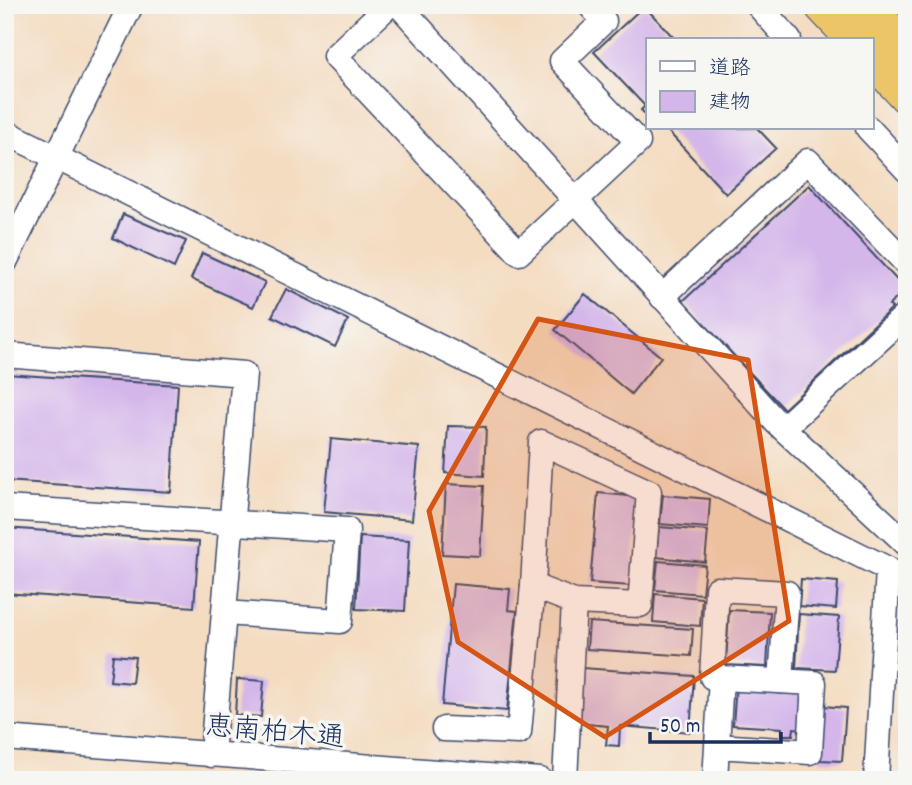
<svg xmlns="http://www.w3.org/2000/svg" width="912" height="785" font-family="Dekko,'Klee One',sans-serif">
<rect width="100%" height="100%" fill="#f6f6f2"/>
<filter id="ink" filterUnits="userSpaceOnUse"><feTurbulence type="fractalNoise" baseFrequency=".0143" numOctaves="2"/><feDisplacementMap in="SourceGraphic" scale="14" xChannelSelector="R" yChannelSelector="G"/><feConvolveMatrix kernelMatrix="1 2 1 2 8 2 1 2 1" color-interpolation-filters="sRGB"/></filter>
<filter id="wash" filterUnits="userSpaceOnUse"><feTurbulence type="fractalNoise" baseFrequency=".00686" numOctaves="4" result="noise"/><feDisplacementMap in="SourceGraphic" scale="28" xChannelSelector="R" yChannelSelector="G"/><feGaussianBlur stdDeviation="1.57" result="paint"/><feColorMatrix in="noise" values="0 0 0 0 0 0 0 0 0 0 0 0 0 0 0 0 0 1.4 0 .05"/><feComposite in="paint" operator="in"/></filter>
<g filter="url(#wash)">
<rect width="100%" height="100%" fill="#f4dcc1"/>
<g id="blocks">
<g fill="#d4b6ea">
<path d="M644,6L676,40H648V117L641,110L645,106L594,52Z"/>
<path d="M665,128H757L776,148L726,194Z"/>
<path d="M809,185L906,290L889,305L892,308L784,409L683,301Z"/>
<path d="M123,214L186,241L174,268L113,238Z"/>
<path d="M202,253L265,282L253,307L191,279Z"/>
<path d="M286,289L348,320L335,347L272,316Z"/>
<path d="M585,294L661,357L631,394L555,330Z"/>
<path d="M5,374L178,385L171,492L5,481Z"/>
<path d="M448,426L486,427L484,476L445,473Z"/>
<path d="M331,439L419,447L412,520L324,512Z"/>
<path d="M446,484L484,486L480,556L442,554Z"/>
<path d="M598,493L639,497L631,586L590,583Z"/>
<path d="M663,495L710,499L708,528L660,524Z"/>
<path d="M659,527L708,531L705,562L656,557Z"/>
<path d="M5,528L199,542L194,607L5,593Z"/>
<path d="M360,537L409,540L405,611L356,609Z"/>
<path d="M658,561L705,565L702,594L655,590Z"/>
<path d="M801,579L838,582L836,609L799,606Z"/>
<path d="M453,584L510,589L508,610L517,611L507,711L442,705Z"/>
<path d="M655,594L702,598L700,626L653,622Z"/>
<path d="M729,610L770,612L767,667L726,665Z"/>
<path d="M799,614L839,617L835,670L796,668Z"/>
<path d="M589,622L693,629L691,656L587,649Z"/>
<path d="M113,655L135,657L132,683L110,681Z"/>
<path d="M582,668L694,676L690,732L620,726L619,746L606,745L608,726L577,723Z"/>
<path d="M237,679L264,681L261,717L235,715Z"/>
<path d="M736,685L806,691L803,729L794,728L793,735H782V728L733,725Z"/>
<path d="M823,706L846,708L842,761L820,760Z"/>
</g>
</g>
</g>
<g filter="url(#ink)">
<use href="#blocks" fill-opacity="0" stroke="#3c496d" stroke-width="2"/>
<g fill="none" stroke-linecap="round" stroke-linejoin="round">
<g stroke="#3c496d" stroke-width="27">
<g id="minor">
<path d="M389,5L335,56L519,253L638,142L562,61L604,21L590,5"/>
<path d="M399,5L776,422L907,544"/>
<path d="M758,5L789,40"/>
<path d="M868,128L907,170"/>
<path d="M5,132L888,569L876,780"/>
<path d="M5,262L131,5"/>
<path d="M662,297L808,161L907,264"/>
<path d="M5,355L244,374L212,755"/>
<path d="M783,428L907,314"/>
<path d="M541,442L649,492L640,605L574,602L533,586Z"/>
<path d="M5,508L347,530L340,621L225,613"/>
<path d="M721,678L712,677L717,589L787,593L781,681"/>
<path d="M444,729L519,732L533,586"/>
<path d="M5,738L540,780"/>
<path d="M565,780L574,602"/>
<path d="M715,780L721,678L814,683L810,752L717,746"/>
</g>
</g>
<g stroke="#3c496d" stroke-width="39">
<g id="highway">
<path d="M823,5L856,40"/>
<path d="M865,5L907,51"/>
<path d="M872,57L907,95"/>
</g>
</g>
<use href="#minor" stroke="#fff" stroke-width="24"/>
<use href="#highway" stroke="#edc569" stroke-width="37"/>
</g>
</g>
<path fill="#d45514" fill-opacity="0.2" stroke="#d45514" stroke-width="5" stroke-linejoin="round" d="M538,319L748,360L789,621L605,737L458,642L429,511Z"/>
<g text-anchor="middle" stroke-width="7" stroke-linejoin="round" paint-order="stroke">
<g font-size="28" fill="#1b2f5e" stroke="#f6f6f2">
<text transform="translate(275 730) rotate(5)" y="10">恵南柏木通</text>
</g>
</g>
<rect width="912" height="785" fill="none" stroke="#f6f6f2" stroke-width="28"/>
<rect x="646" y="38" width="228" height="91" fill="#f6f6f2" stroke="#9ea6b7" stroke-width="2"/>
<rect x="660" y="61" width="35" height="10" fill="#ffffff" stroke="#9ea6b7" stroke-width="2"/>
<text x="709" y="74" font-size="21" fill="#1b2f5e">道路</text>
<rect x="660" y="91" width="35" height="21" fill="#d4b6ea" stroke="#9ea6b7" stroke-width="2"/>
<text x="709" y="108" font-size="21" fill="#1b2f5e">建物</text>
<path d="M650 732v10h131v-10" fill="none" stroke="#1b2f5e" stroke-width="3.5"/>
<text x="660" y="732" font-size="21" fill="#1b2f5e" stroke="#f6f6f2" stroke-width="5" paint-order="stroke">50 m</text>
</svg>
